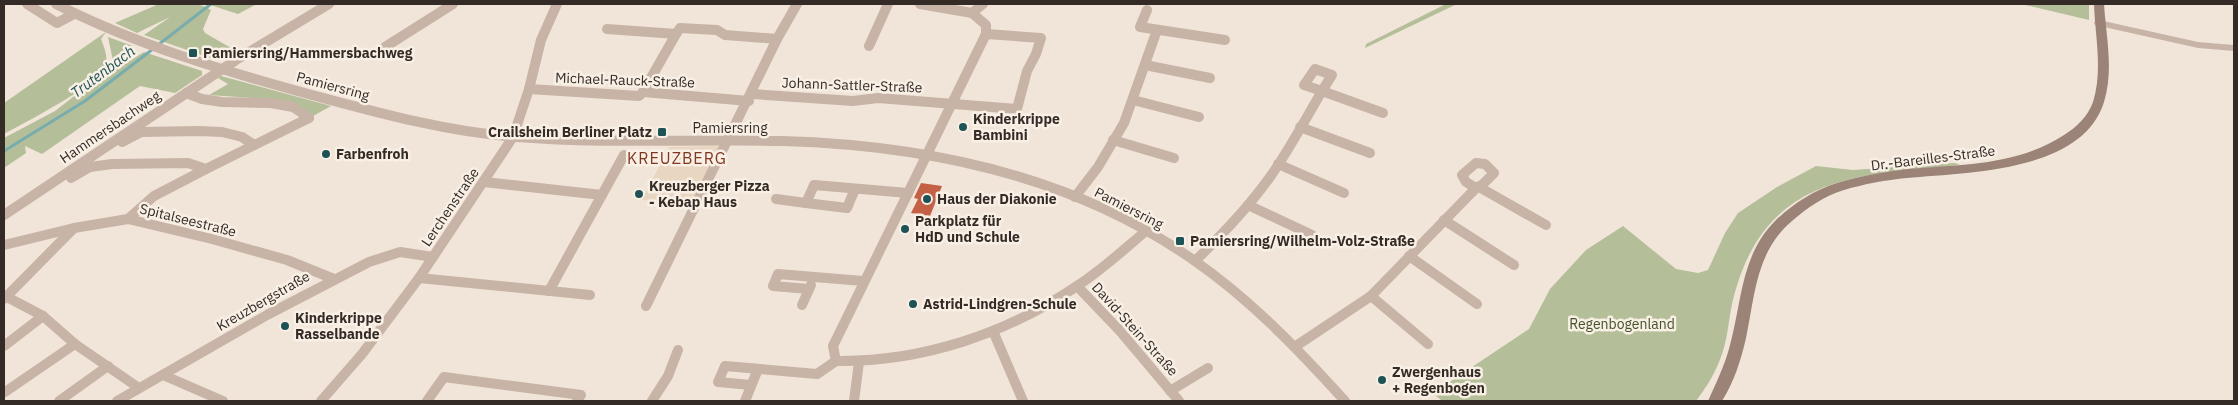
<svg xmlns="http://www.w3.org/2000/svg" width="2238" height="405" font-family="'IBM Plex Sans',sans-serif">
<rect width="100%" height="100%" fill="#f1e5d9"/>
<g fill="#b4bf9a">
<path d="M159,4C176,4 197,0 211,10L203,29L205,33L238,52L222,60L213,59L144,35L170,17L137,33L115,23Z"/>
<path d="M207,4H257L238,14Z"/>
<path d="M1446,4H1457L1365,48L1366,44Z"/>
<path d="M2021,4H2089V20Z"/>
<path d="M106,32L101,39C104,47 108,56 106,65C103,83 22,124 4,134V103Z"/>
<path d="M108,37L133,46L113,61Z"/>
<path d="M144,52L202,71V75L175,93L140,86L42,154L25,146L26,153L4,168V138L55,111L77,94Z"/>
<path d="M221,76L331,106L313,116L265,99L209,95L228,84L218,78Z"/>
<path d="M1955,163L1960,165C1857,175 1768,175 1735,292C1728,315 1729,340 1719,362C1713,377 1705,389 1696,401H1442L1433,393L1529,329L1550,289L1586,250L1623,226L1676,269L1698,273L1708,270L1725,233L1738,213L1777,187L1816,166L1853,170Z"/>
</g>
<path fill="#e8d6c1" d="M720,146L692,204L642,200L669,147Z"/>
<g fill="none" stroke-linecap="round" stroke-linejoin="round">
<g stroke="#79acad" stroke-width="3">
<path d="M158,45L211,4"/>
<path d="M4,151L85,101L153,49"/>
</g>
</g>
<path fill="#c36045" d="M921,183L942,186L930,216L911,213L918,199L914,198Z"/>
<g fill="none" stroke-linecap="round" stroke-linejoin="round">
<g stroke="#c8b4a6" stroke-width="10">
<path d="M27,4L57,23L74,14"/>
<path d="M56,4C137,45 224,71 312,95C379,113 447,132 517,137C605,144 693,139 782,141C925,145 1073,176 1192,259C1250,299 1298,349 1345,401"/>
<path d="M920,4L972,13L986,25V34L833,346L836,361C922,362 1006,334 1077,286C1102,270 1123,250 1146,231"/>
<path d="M1147,10L1140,27L1225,40"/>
<path d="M972,13L983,4"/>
<path d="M607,29L676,34L680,28L717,30L725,35L777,39"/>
<path d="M869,46L888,4"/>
<path d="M385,47L453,4"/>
<path d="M1145,65L1210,78"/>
<path d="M1315,69L1332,75L1322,91L1304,85Z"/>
<path d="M529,89L639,96L643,92L749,101"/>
<path d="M1322,91L1383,113"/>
<path d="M643,92L676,34"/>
<path d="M186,93L202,99L222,102L271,103L293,107L309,118"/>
<path d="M752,94L853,101L878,98L1017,109L1027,71L1036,54L1041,38L986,34"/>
<path d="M1133,100L1199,117"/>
<path d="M1300,127L1370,153"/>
<path d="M1113,140L1174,158"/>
<path d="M122,142L141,132L199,131L222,132L242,137L254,145"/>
<path d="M1476,163L1485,164L1494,173L1483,184L1476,188L1466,182L1462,175Z"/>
<path d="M1278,164L1344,193"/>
<path d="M71,178L90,167L112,164L188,163L206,169L309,118"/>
<path d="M484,182L602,195"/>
<path d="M1479,187L1546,225"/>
<path d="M1075,197L1098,167L1124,123L1157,30"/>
<path d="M776,199L806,203L814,185L908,193"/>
<path d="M806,203L847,208L855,189"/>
<path d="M1248,205L1312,235"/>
<path d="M4,215L236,60L329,4"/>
<path d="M128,219L154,196L206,169"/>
<path d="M1444,220L1514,265"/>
<path d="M4,245L74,228L128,219L212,239L287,260L334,279"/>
<path d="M1409,256L1477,304"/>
<path d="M1195,261C1222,235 1248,208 1270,177C1289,150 1305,120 1322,91"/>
<path d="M419,278L590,295"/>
<path d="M1077,286L1120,331L1179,401"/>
<path d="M809,289L773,286L778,274L863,281"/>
<path d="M549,291L624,155"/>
<path d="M1371,296L1428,344"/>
<path d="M7,297L43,316L75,344L139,388"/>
<path d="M4,299L74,228"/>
<path d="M802,305L811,285"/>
<path d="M646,306L777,39L797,4"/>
<path d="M993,331L1023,401"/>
<path d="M4,346L43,316"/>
<path d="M1296,346L1371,296L1476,188"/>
<path d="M163,375L223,401"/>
<path d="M751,385L718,382L725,366L817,374L836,361"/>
<path d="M1170,391L1208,368"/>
<path d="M5,392L75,344"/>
<path d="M59,401L108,366"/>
<path d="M117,401L267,315L369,262L400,252L433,257"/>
<path d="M321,401L362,354L419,278L513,137L529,89L541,40L557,4"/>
<path d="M427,401L444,377L581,395L577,401"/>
<path d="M652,401L668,376L678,350"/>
<path d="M745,401L758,369"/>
<path d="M854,401L859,362"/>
</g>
<path fill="#c8b4a6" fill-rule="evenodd" d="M2099,20L2198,42L2234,45V51L2198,48L2095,25L2094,23L2095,21Z"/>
<path fill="#9c8377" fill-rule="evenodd" d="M2094,4H2104C2106,36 2114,70 2104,102C2082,173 1966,172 1907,178C1886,180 1864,184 1844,190C1824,196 1807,208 1792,221C1756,251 1755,295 1746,338C1741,360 1734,382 1722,401H1708C1716,383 1725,365 1730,345C1742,301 1741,254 1776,220C1793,204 1814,190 1837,183C1860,176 1884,172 1908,169C1962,164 2016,166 2064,135C2077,127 2088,116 2093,102C2103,70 2095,36 2094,4Z"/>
</g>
<g fill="#1d5355" stroke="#f8efe5" stroke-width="2">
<rect x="188" y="48" width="10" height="10" rx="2.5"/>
<circle cx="963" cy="127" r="5"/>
<rect x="657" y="127" width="10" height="10" rx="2.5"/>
<circle cx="326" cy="154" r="5"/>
<circle cx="639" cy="194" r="5"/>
<circle cx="927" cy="199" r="5"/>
<circle cx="905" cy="229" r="5"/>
<rect x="1175" y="236" width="10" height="10" rx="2.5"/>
<circle cx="913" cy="304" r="5"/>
<circle cx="285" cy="326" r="5"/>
<circle cx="1382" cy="380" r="5"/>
</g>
<g text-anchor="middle" stroke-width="5" stroke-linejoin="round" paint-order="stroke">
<g font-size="14" font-weight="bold" fill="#342b27" stroke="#f8efe5" text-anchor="start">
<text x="203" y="58">Pamiersring/Hammersbachweg</text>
<text x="973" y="124">Kinderkrippe<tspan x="973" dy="16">Bambini</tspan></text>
<text x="652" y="137" text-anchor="end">Crailsheim Berliner Platz</text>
<text x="336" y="159">Farbenfroh</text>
<text x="649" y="191">Kreuzberger Pizza<tspan x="649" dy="16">- Kebap Haus</tspan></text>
<text x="937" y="204">Haus der Diakonie</text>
<text x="915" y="226">Parkplatz für<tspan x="915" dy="16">HdD und Schule</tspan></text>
<text x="1190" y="246">Pamiersring/Wilhelm-Volz-Straße</text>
<text x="923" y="309">Astrid-Lindgren-Schule</text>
<text x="295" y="323">Kinderkrippe<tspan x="295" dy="16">Rasselbande</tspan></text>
<text x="1392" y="377">Zwergenhaus<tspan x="1392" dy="16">+ Regenbogen</tspan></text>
</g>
<g font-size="14" fill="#342b27" stroke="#f8efe5">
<text transform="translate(625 80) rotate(2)" y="5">Michael-Rauck-Straße</text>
<text transform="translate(852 85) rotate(2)" y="5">Johann-Sattler-Straße</text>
<text transform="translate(333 86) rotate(15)" y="5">Pamiersring</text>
<text transform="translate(110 127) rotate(-34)" y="5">Hammersbachweg</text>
<text x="730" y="133">Pamiersring</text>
<text transform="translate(1933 158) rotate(-7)" y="5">Dr.-Bareilles-Straße</text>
<text transform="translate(450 207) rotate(-56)" y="5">Lerchenstraße</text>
<text transform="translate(1129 208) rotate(27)" y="5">Pamiersring</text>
<text transform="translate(188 220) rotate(14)" y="5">Spitalseestraße</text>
<text transform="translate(263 301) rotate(-30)" y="5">Kreuzbergstraße</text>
<text transform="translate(1135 329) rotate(48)" y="5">David-Stein-Straße</text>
</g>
<g font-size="14" fill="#45522b" stroke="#f8efe5">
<text x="1622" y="329">Regenbogenland</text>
</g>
<g font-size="15" font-style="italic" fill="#1d5355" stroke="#f8efe5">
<text transform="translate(103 72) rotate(-37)" y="5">Trutenbach</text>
</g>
<g font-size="16" letter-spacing="1" fill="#813622" stroke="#f8efe5">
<text x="677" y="164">KREUZBERG</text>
</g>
</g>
<rect width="2238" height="405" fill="none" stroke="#342b27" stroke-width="10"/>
</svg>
